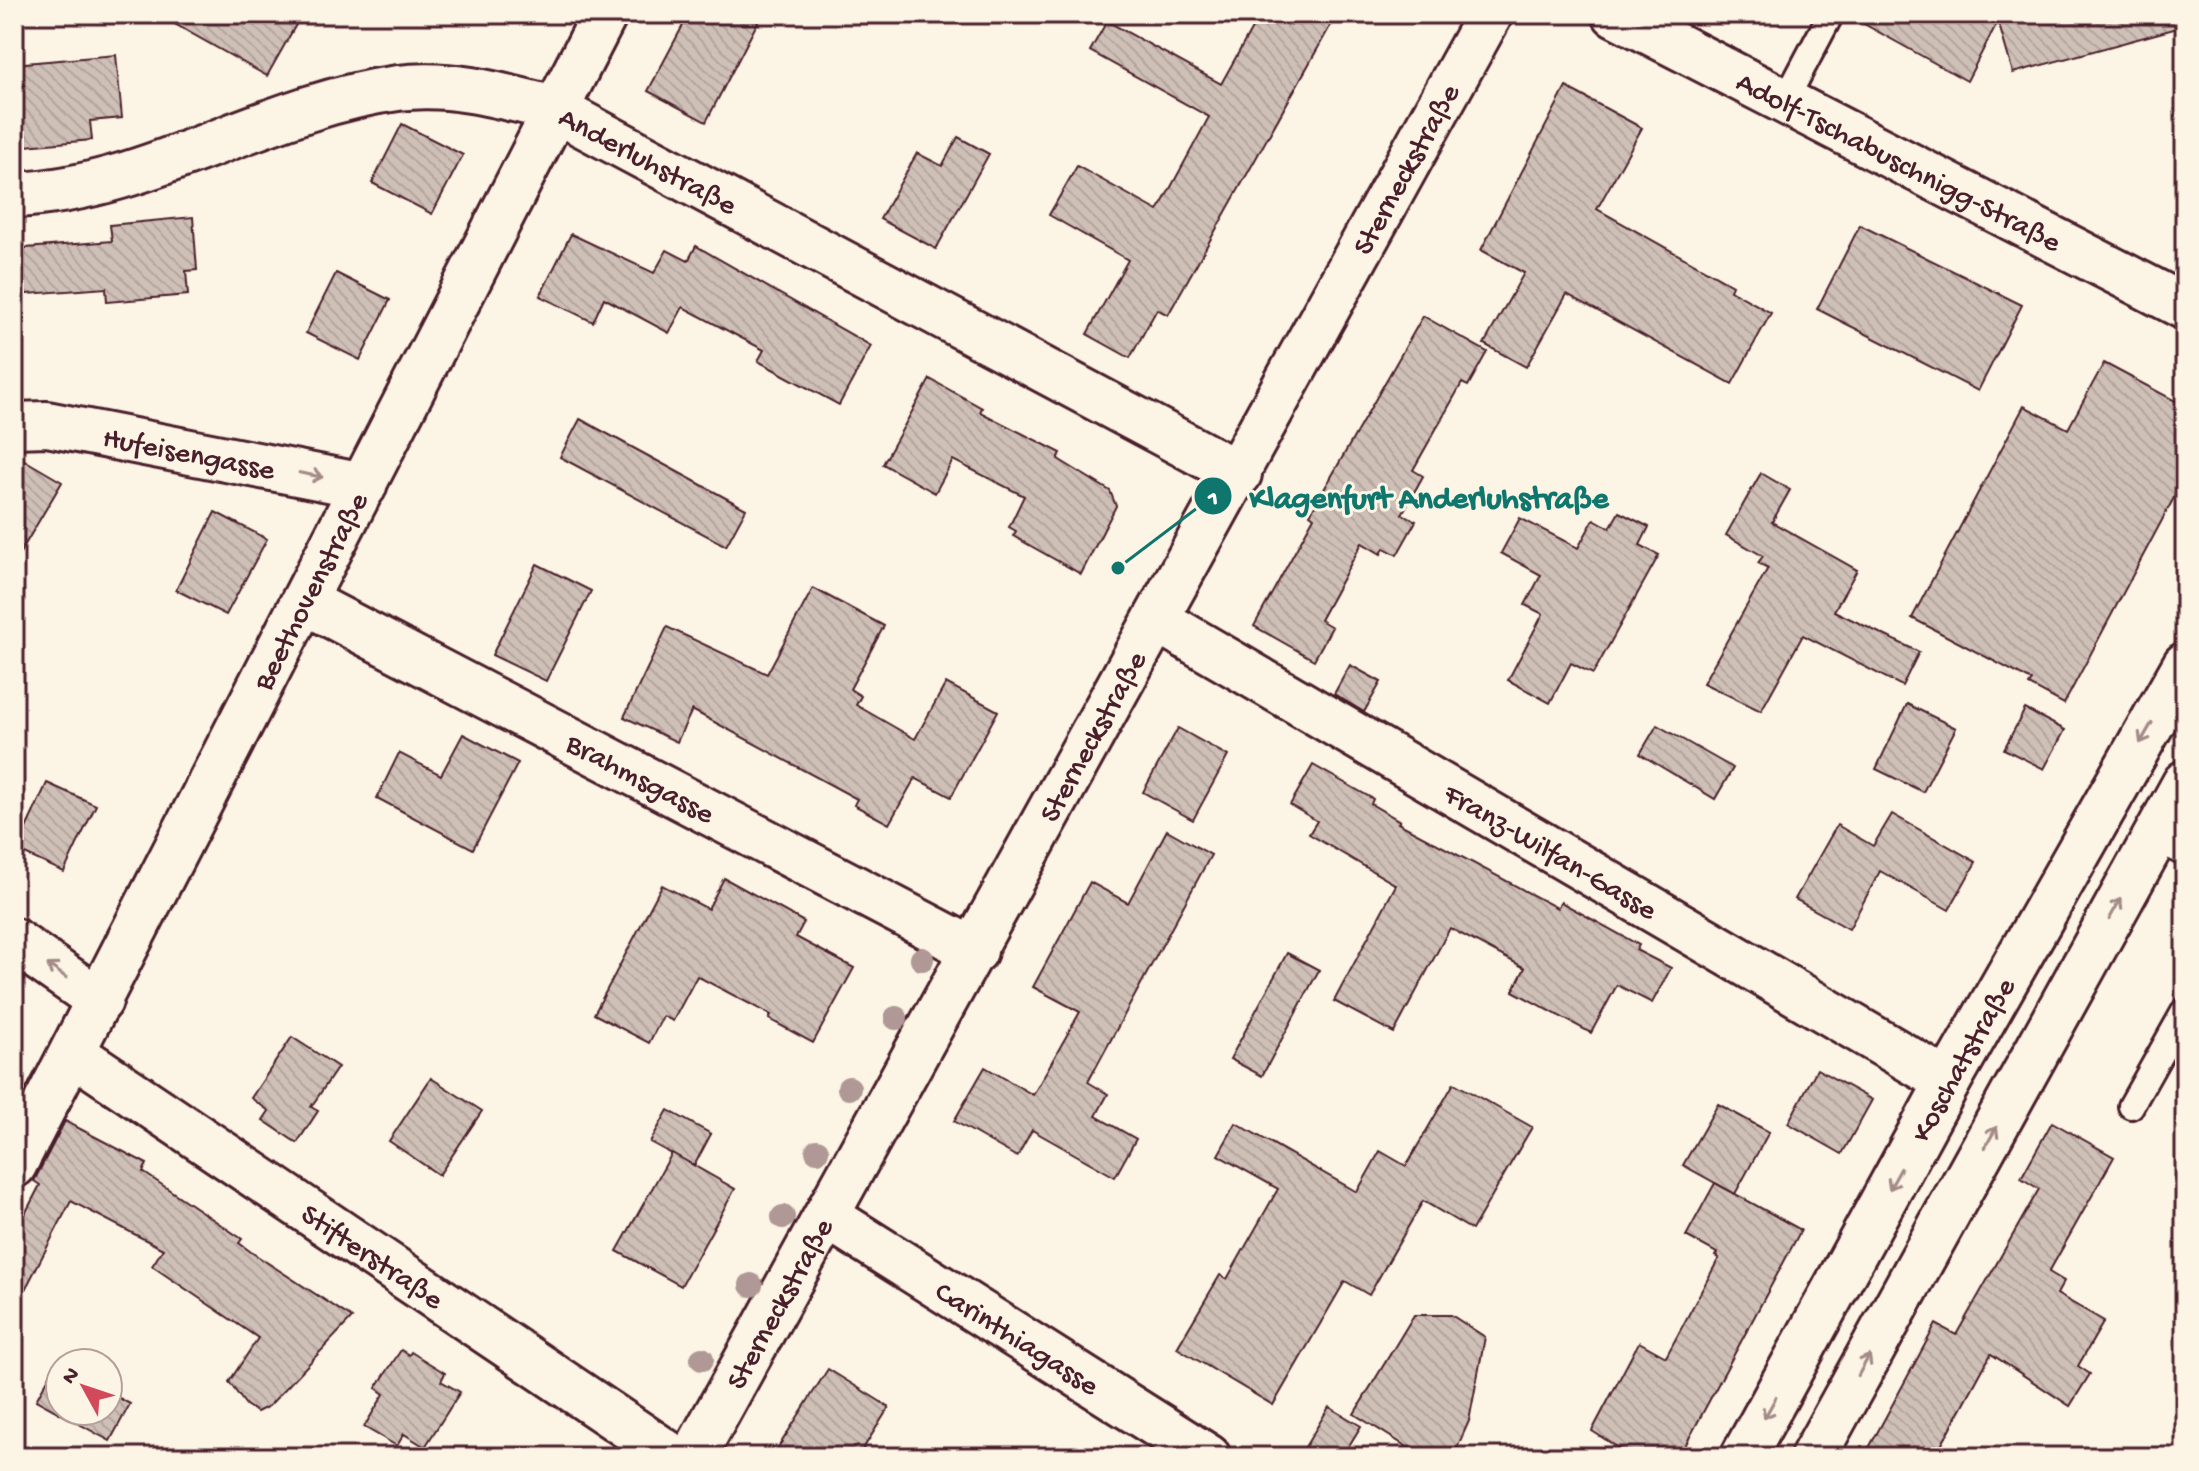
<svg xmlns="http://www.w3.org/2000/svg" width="2199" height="1471" font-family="'Gochi Hand',sans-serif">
<defs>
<pattern id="building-back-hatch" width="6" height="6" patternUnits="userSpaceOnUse" patternTransform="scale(2)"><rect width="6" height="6" fill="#cfc0b7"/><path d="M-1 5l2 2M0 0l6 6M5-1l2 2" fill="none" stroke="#b3a59e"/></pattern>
</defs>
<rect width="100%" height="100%" fill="#fcf5e5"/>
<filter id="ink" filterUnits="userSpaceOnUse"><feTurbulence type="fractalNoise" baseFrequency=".0125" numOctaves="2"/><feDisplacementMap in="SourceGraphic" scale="16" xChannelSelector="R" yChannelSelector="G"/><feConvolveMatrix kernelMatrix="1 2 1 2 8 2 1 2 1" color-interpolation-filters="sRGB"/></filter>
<g filter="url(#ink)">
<g fill="url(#building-back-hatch)" stroke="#4a1f2b" stroke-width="2">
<path d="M157,14H302L267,76Z"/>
<path d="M689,14H762L706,122L648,91Z"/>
<path d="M1260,14H1337L1168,315L1157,309L1130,358L1087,334L1128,260L1049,215L1077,166L1158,211L1209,117L1090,51L1107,21L1221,84Z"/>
<path d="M1846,14H2185V26L2013,73L1998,21L1967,81Z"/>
<path d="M116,55L122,118L90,121L92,140L14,147V64Z"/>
<path d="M1566,87L1642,128L1597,209L1732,285L1730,290L1771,313L1732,384L1567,294L1526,367L1484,344L1524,273L1481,250Z"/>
<path d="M402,124L463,155L432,214L372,183Z"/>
<path d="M958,137L989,154L936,249L880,219L917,153L942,166Z"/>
<path d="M193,217L197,270L186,271L188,295L107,302L106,288L14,295V249L112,241L110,225Z"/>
<path d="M1860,225L2022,305L1978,391L1817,309Z"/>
<path d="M571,234L654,273L667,250L688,261L696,246L871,346L839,405L758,361L764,350L683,307L669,333L604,298L593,322L540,296Z"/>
<path d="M336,273L390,300L360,360L306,333Z"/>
<path d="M1423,316L1487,352L1468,386L1462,383L1413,470L1423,476L1402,514L1416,521L1397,555L1384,548L1381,554L1362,543L1320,620L1332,627L1314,660L1254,626L1314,517L1310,514Z"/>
<path d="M2104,363L2185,406V477L2064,704L2029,685L2032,681L1912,618L2024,406L2068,429Z"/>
<path d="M930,379L982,408L980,412L1061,453L1058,459L1110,491L1116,506L1081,574L1013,536L1016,531L1009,527L1024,496L953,460L935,493L883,464Z"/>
<path d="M580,419L746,509L726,546L560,457Z"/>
<path d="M14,454L62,482L14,563Z"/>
<path d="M1761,473L1790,490L1772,522L1857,570L1834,611L1919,652L1902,686L1803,635L1761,711L1703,683L1768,568L1758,563L1763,556L1726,535Z"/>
<path d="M215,512L267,539L226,615L176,590Z"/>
<path d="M1619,512L1649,527L1640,545L1659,555L1593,674L1571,663L1550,703L1508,680L1543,614L1525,605L1541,575L1501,553L1520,518L1578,548L1594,519L1610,528Z"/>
<path d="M537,564L591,591L546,681L492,655Z"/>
<path d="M813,588L884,626L850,689L861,696L856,705L915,739L946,683L998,711L951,797L915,778L889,824L854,805L857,799L692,710L677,742L624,717L667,627L767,674Z"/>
<path d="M1350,665L1381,682L1364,712L1334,694Z"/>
<path d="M1907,704L1956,728L1923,792L1876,769Z"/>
<path d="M2025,709L2065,730L2044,769L2004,749Z"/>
<path d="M1657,725L1733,768L1715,799L1640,754Z"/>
<path d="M1178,728L1228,756L1193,820L1143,792Z"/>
<path d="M463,734L518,763L473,849L377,798L399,753L441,775Z"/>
<path d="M1313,765L1373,799L1371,804L1400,821L1398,823L1557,908L1561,902L1639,945L1636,950L1671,968L1652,1003L1617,985L1591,1033L1513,991L1525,968L1450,928L1394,1033L1334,1001L1396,885L1309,834L1317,821L1290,805Z"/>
<path d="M47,783L96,805L64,872L16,850Z"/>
<path d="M1892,814L1976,862L1949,910L1880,871L1849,929L1795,899L1837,825L1873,846Z"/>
<path d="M1167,830L1211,855L1088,1082L1108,1094L1096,1116L1136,1139L1115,1177L1032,1130L1017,1157L954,1121L985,1067L1033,1095L1080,1012L1033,987L1090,882L1128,903Z"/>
<path d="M724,878L804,922L796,937L854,968L813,1043L769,1019L771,1015L697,976L673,1021L663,1016L649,1043L594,1014L662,885L708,909Z"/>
<path d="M1287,953L1319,970L1262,1076L1230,1059Z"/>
<path d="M292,1037L338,1067L311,1107L318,1111L297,1143L263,1120L269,1111L251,1098Z"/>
<path d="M1817,1069L1872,1100L1842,1154L1788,1123Z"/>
<path d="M431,1078L482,1111L439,1175L389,1141Z"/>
<path d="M1454,1083L1532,1127L1472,1230L1423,1201L1369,1295L1345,1281L1273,1405L1177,1348L1220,1275L1227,1279L1278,1189L1218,1155L1236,1123L1357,1192L1380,1151L1406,1166Z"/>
<path d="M1718,1104L1769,1132L1735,1194L1683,1165Z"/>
<path d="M668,1110L711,1134L694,1166L650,1142Z"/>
<path d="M65,1121L147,1164L143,1172L242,1239L239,1243L251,1252L352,1318L269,1406L257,1412L246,1405L229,1382L258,1338L152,1266L163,1249L71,1201L14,1311V1235L40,1185L34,1181Z"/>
<path d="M2052,1122L2114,1157L2049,1272L2064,1281L2057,1294L2104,1321L2078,1366L2090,1374L2070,1406L1991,1354L1935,1457H1864L1936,1324L1956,1335L2039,1189L2021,1178Z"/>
<path d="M672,1153L735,1189L681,1286L617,1251Z"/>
<path d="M1715,1183L1801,1230L1679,1457H1633L1592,1431L1639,1342L1666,1357L1719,1258L1715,1256L1717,1253L1686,1236Z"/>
<path d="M1414,1315H1451L1485,1337L1469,1421L1457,1448L1434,1453L1412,1450L1354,1414Z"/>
<path d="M401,1350L409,1355L411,1352L445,1373L441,1381L460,1392L425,1447L404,1434L397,1446L364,1427L384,1394L376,1388Z"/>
<path d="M56,1364L60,1366V1411H108V1392L130,1404L110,1441L36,1400Z"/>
<path d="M828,1369L889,1407L858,1457H772Z"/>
<path d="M1329,1407L1361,1426L1342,1457H1299Z"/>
</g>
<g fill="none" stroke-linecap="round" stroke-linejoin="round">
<g stroke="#4a1f2b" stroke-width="30">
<g id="lane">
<path d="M1784,103L1831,14"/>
<path d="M2155,837L2185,854"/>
<path d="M2131,1106L2185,1010"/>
</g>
</g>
<g stroke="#4a1f2b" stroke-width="50">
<g id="street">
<path id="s1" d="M1615,14L2185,307"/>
<path id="s2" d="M14,195C148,190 266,105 398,88C452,81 503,96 554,109L1239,474"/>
<path id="s3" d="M14,425L47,424L364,486"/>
<path id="s4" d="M306,602L975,951"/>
<path id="s5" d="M1156,619L1948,1082"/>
<path d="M14,941L100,1001"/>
<path id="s6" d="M73,1053L673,1457"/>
<path id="s7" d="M14,1165L605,14"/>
<path id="s8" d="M827,1216L1208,1457"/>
</g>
</g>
<g stroke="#4a1f2b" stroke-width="50">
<g id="secondary">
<path id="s9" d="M693,1457L1490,14"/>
<path id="s10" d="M1743,1457L1948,1082L2185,665"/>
<path d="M1813,1457L2185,783"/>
</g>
</g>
<path stroke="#4a1f2b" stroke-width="5" stroke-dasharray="8 6" stroke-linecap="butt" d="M2176,622L2185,606"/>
<use href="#lane" stroke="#fcf5e5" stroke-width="24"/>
<use href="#street" stroke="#fcf5e5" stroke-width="44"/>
<use href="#secondary" stroke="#fcf5e5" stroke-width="44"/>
</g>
<g fill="#af9895">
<circle cx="922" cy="959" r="12"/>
<circle cx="896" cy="1018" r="12"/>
<circle cx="849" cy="1088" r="12"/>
<circle cx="817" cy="1151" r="12"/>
<circle cx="783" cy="1217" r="12"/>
<circle cx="751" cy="1285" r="12"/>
<circle cx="702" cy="1359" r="12"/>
</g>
<defs><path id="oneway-shaft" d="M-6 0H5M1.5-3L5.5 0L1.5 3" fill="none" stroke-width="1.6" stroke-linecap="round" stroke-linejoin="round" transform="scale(2)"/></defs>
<g stroke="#a38a88">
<use href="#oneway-shaft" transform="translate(311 475) rotate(11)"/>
<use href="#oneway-shaft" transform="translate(2146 733) rotate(120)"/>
<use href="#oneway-shaft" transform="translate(2115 909) rotate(-61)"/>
<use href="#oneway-shaft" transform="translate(57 971) rotate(-145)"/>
<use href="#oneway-shaft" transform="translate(1991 1137) rotate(-61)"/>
<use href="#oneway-shaft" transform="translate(1895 1179) rotate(119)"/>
<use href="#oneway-shaft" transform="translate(1864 1365) rotate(-61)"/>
<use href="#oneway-shaft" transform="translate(1770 1408) rotate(119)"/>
</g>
</g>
<g text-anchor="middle" stroke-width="6" stroke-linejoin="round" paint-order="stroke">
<g font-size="30" fill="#4a1f2b" stroke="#fcf5e5">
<text dy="10" stroke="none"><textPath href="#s2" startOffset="666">Anderluhstraße</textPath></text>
<text dy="10" stroke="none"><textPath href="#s1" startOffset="320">Adolf-Tschabuschnigg-Straße</textPath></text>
<text dy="10" stroke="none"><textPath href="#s9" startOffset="1472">Sterneckstraße</textPath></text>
<text dy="10" stroke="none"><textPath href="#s3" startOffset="178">Hufeisengasse</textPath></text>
<text dy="10" stroke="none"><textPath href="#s7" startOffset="646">Beethovenstraße</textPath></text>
<text dy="10" stroke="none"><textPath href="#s9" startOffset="824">Sterneckstraße</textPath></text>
<text dy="10" stroke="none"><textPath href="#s4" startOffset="378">Brahmsgasse</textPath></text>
<text dy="10" stroke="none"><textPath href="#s5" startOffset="458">Franz-Wilfan-Gasse</textPath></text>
<text dy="10" stroke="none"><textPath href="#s10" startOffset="454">Koschatstraße</textPath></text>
<text dy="10" stroke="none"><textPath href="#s6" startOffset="362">Stifterstraße</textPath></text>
<text dy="10" stroke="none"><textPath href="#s9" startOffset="176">Sterneckstraße</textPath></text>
<text dy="10" stroke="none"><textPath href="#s8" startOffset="226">Carinthiagasse</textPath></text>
</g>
</g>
<path fill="none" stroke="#0f766e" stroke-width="3" d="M1118 568L1213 496"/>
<g fill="#0f766e" stroke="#fcf5e5" stroke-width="3">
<circle cx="1118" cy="568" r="8"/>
<circle cx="1213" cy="496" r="20"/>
</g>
<g font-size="24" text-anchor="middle" font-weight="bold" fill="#fff">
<text x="1213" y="504">1</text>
</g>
<g font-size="32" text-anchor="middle" font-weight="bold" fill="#0f766e" stroke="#fcf5e5" stroke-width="6" stroke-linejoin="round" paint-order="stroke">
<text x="1429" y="507">Klagenfurt Anderluhstraße</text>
</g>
<rect width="2199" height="1471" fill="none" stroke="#fcf5e5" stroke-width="48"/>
<rect x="24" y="24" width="2151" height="1423" fill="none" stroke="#4a1f2b" stroke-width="3" filter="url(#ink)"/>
<g transform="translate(84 1387) rotate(310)"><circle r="38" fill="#fcf5e5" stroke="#b59f9b" stroke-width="2"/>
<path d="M0-6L14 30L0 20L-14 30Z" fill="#d1495b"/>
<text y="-12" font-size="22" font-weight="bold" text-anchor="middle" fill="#4a1f2b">N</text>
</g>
</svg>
